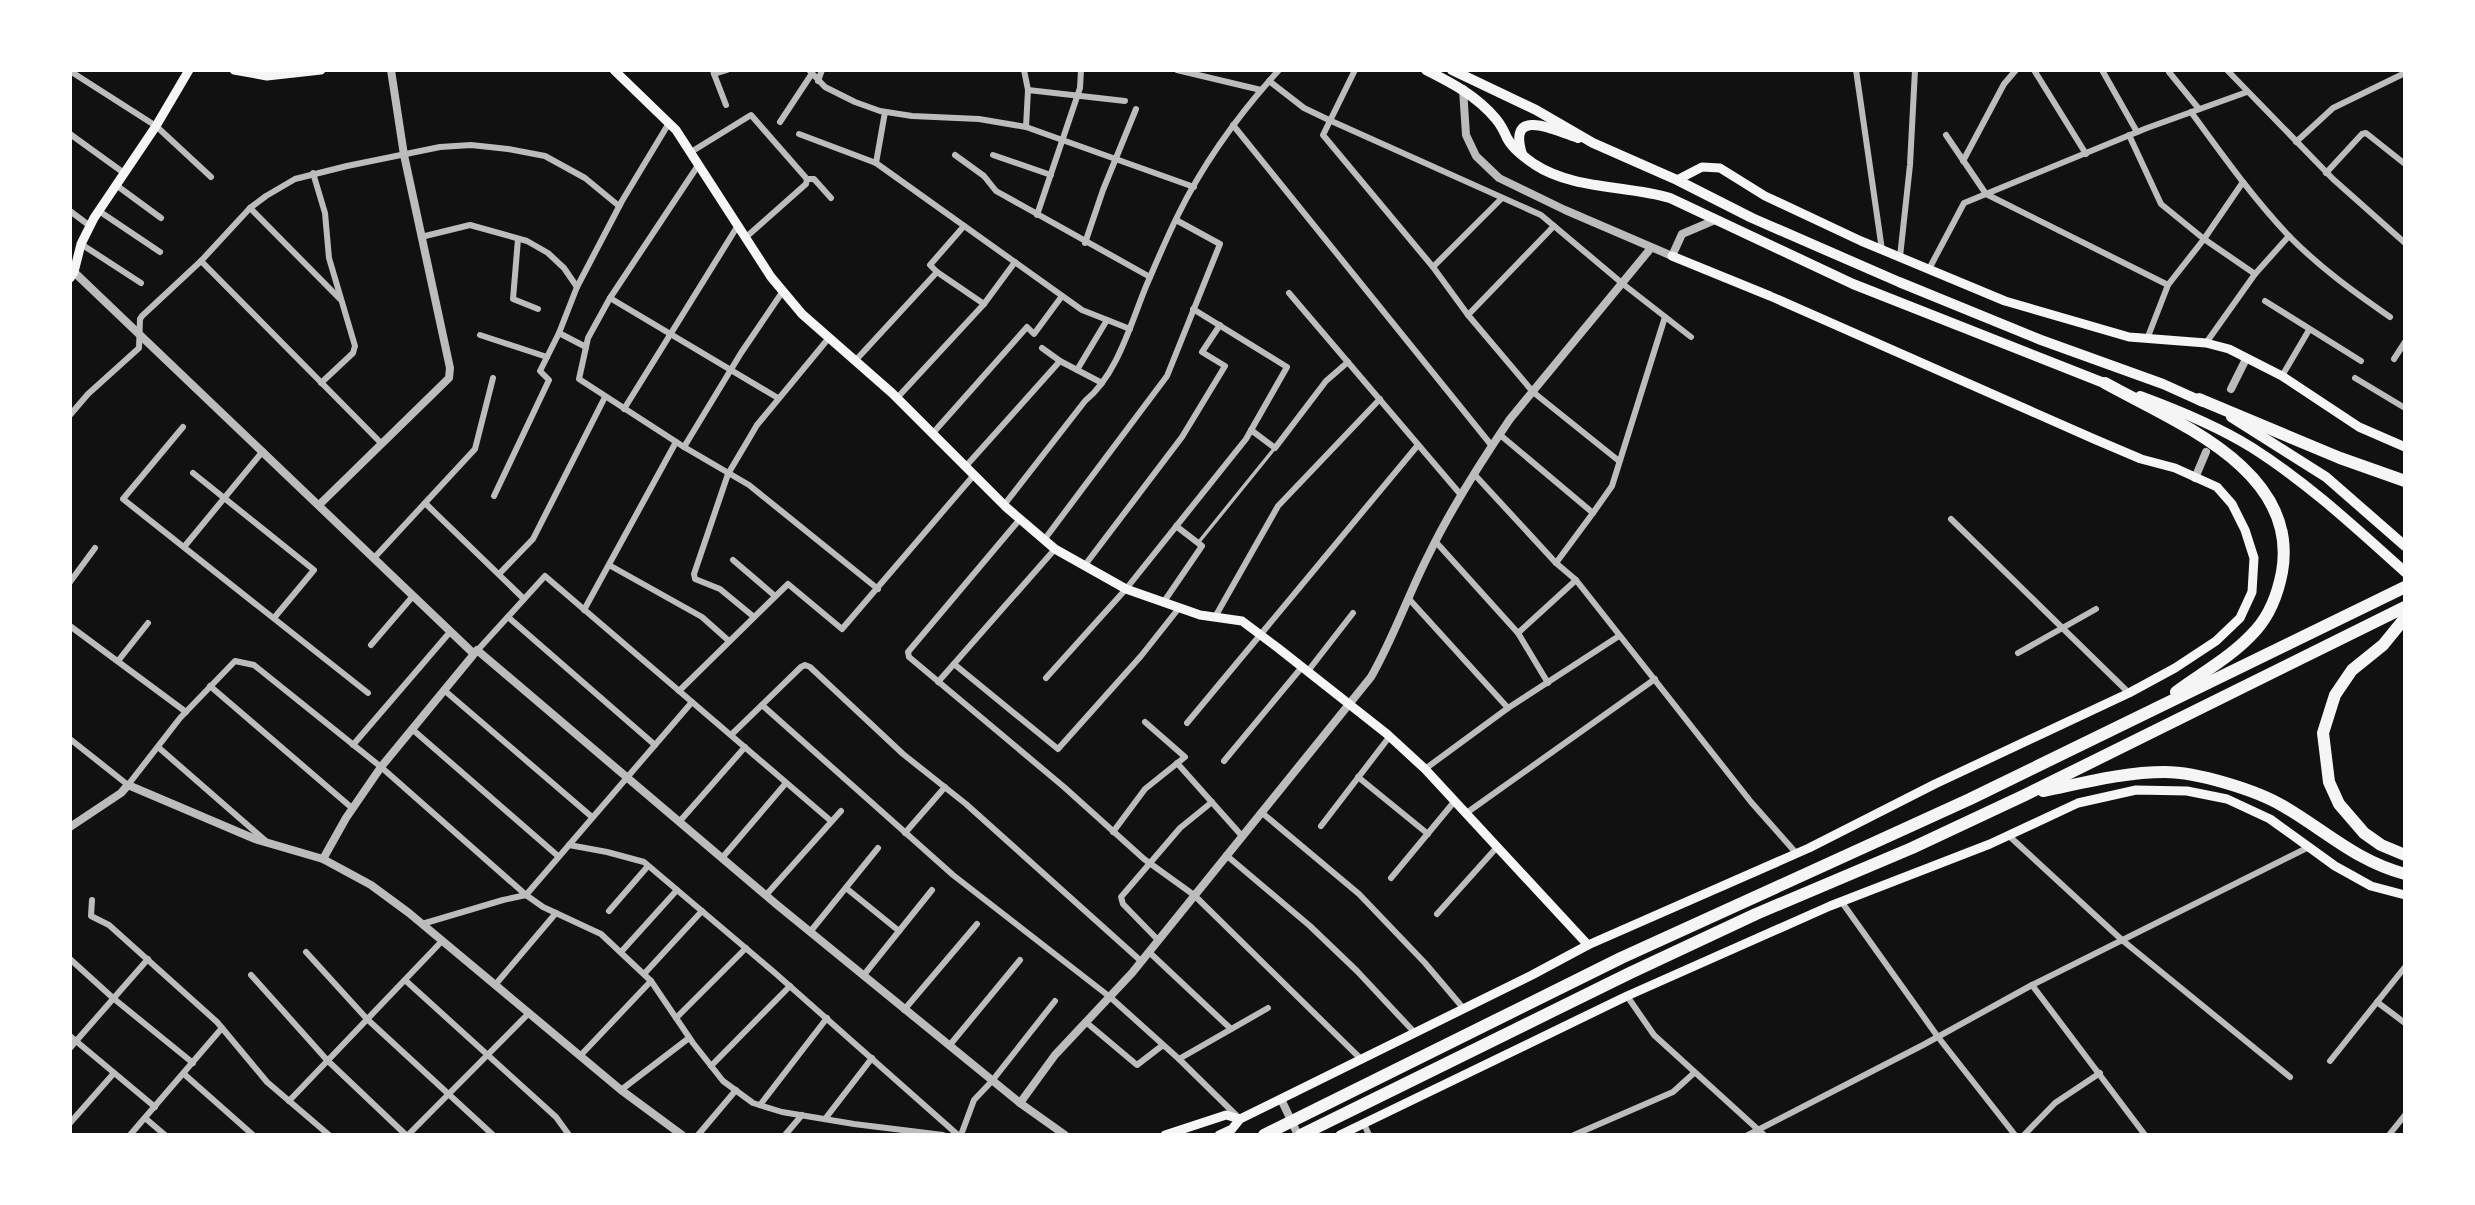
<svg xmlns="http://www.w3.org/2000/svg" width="2475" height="1205" font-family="Poppins,sans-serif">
<rect width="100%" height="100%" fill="#111"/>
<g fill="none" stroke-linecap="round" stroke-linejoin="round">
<path stroke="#bcbcbc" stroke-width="3.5" d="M1198,543L1274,449"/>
<g stroke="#bcbcbc" stroke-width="6">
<path d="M713,70L714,74L727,70"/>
<path d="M809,70L825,87L855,102L880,111L912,116L979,119L1026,127L1194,187"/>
<path d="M1024,70L1028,90L1026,127"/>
<path d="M1177,70L1261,90"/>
<path d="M1355,70L1323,135L1433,267L1468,315L1533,392L1619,461"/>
<path d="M1856,70L1882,250"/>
<path d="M2034,70L2086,154"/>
<path d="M2102,70L2137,132"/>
<path d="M2227,70L2333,179L2405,243"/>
<path d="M70,71L156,126L211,177"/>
<path d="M2169,72L2199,109"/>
<path d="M714,74L726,105"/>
<path d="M818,81L822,70"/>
<path d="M1269,81L1304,108L1329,120L1541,215L1623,284L1691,337"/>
<path d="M1028,90L1125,101"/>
<path d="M2191,112C2222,154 2252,197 2288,235C2319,267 2354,292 2390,317"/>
<path d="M780,122L811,75"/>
<path d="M1233,125L1492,446"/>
<path d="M70,134L124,173"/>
<path d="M799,134L876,163L1082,310L1130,329"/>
<path d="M1946,135L1986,194L2168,285"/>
<path d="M2129,135L2161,204L2204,239L2255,274"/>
<path d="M2296,142L2333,108L2405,73"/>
<path d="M691,152L751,115L807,179H814L831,198"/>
<path d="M955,155L984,176L996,191L1150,277"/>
<path d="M993,155L1051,175"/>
<path d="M1963,161L2004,84L2016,70"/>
<path d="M876,163L885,112"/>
<path d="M699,164L610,298L588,338L579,379L684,447L749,485L878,589"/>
<path d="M313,173L325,213L329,258L355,346L353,353L321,383"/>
<path d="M2326,173L2362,134L2366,133L2405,164"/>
<path d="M116,185L161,218"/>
<path d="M250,208L340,299"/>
<path d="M70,211L90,226"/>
<path d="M99,211L160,252"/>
<path d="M1037,215L1080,88L1081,70"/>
<path d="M421,237L470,225L527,241L548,253L564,268L577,287"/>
<path d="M745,238L806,184L807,179"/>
<path d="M518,239L513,299L538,309"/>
<path d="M1085,243L1103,190L1136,109"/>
<path d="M81,244L141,283"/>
<path d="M1900,257L1910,165L1915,70"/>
<path d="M201,261L382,444"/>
<path d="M1433,267L1502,198"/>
<path d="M1929,269L1964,203L2147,128L2247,92"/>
<path d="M937,272L984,304"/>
<path d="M1289,293L1461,495"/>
<path d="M610,298L778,398"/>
<path d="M2265,301L2361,361"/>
<path d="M1468,315L1554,226"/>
<path d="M480,335L547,357"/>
<path d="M2147,339L2168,285L2204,239L2243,182"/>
<path d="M2206,343L2255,274L2289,236"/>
<path d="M586,347L559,333L577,287L622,201L669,123"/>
<path d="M1042,348L1060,361L1102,383"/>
<path d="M2394,359L2405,342"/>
<path d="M855,361L937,272L930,265L964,226"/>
<path d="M1077,370L1107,320"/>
<path d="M2282,376L2309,330"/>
<path d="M2355,378L2405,408"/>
<path d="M897,398L984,304L1015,262"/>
<path d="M624,409L737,227"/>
<path d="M70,415L88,394L139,348L140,319L142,316L201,261L250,208L266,196L295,179L347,166L440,147L471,145L508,149L545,156L585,178L619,206"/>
<path d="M183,427L123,499L368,693"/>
<path d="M1251,430L1275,448L1326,381L1348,362"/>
<path d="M933,433L1027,327L1034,334L1062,296"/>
<path d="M1499,434L1593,513L1612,486L1665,317"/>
<path d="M684,447L741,353L783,291"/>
<path d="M966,466L1060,361"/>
<path d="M193,473L314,570L274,618"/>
<path d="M1474,474L1556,563L1576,580L1751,802L1797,854"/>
<path d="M494,496L549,380L540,371L559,333"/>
<path d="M425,503L524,599"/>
<path d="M1004,505L1085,401C1118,374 1131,322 1147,284C1157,261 1167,237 1178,215C1204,162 1239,114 1279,70"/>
<path d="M1020,519L908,652L909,657L1064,787L1144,859L1194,895L1362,1060"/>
<path d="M1951,519L2129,693"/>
<path d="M1044,540L1167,376L1220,244L1176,220"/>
<path d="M1435,541L1518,633L1548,683"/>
<path d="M184,547L263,451"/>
<path d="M374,558L475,449L493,378"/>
<path d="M733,560L775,596"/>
<path d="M1556,563L1593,513"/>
<path d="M609,565L702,617L729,641"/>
<path d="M1085,565L1182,437L1225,366L1202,352L1220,325"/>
<path d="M499,574L533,539L605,397"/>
<path d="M70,582L95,548"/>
<path d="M1409,599L1508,708"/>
<path d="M1163,603L1202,546L1176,526"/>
<path d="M584,610L676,442"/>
<path d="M508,617L655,745"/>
<path d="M754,617L720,589L695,579L694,574L728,474L757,425L828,339"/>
<path d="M1215,617L1278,506L1380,399"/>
<path d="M70,626L186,712"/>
<path d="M1518,633L1576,580"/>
<path d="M371,645L413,596"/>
<path d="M475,653L545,576L831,821"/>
<path d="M2018,653L2096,609"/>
<path d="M118,661L148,623"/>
<path d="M954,664L1058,749L1141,656L1179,608"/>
<path d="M1308,671L1353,613"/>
<path d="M1046,678L1126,589L1246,439L1287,367L1193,309"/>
<path d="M938,682L1055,549"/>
<path d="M210,686L352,808"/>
<path d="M444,690L592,817"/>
<path d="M679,691L788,584L842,629L974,475"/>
<path d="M762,705L953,875L1110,997L1179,1059L1239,1118"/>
<path d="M1187,723L1418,445"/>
<path d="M412,729L558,856"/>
<path d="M731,735L801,667L805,665L810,667L903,754L966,804L1141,961"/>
<path d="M70,739L128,785L180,718L235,661L254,665L381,767L526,895L692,702"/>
<path d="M353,745L450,632"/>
<path d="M158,747L267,842"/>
<path d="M1224,761L1302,667"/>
<path d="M1177,763L1242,836"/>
<path d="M1425,769L1508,708L1619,636"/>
<path d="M1358,777L1428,834"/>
<path d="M1261,812L1359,894L1425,963L1464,1009"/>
<path d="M1465,814L1655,679"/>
<path d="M680,821L745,747"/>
<path d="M1321,826L1390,736"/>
<path d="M1113,832L1145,789L1185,757L1145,722"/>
<path d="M905,833L945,787"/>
<path d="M2008,835L2122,940L2290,1077"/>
<path d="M569,845L607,852L644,862L775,973L958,1135"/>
<path d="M1226,855L1310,926L1357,971L1415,1033"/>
<path d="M722,858L786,783"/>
<path d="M1391,878L1454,802"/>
<path d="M846,888L899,931"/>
<path d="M766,895L841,811"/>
<path d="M92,900L91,916L109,925L217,1022L267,1082L329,1135"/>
<path d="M1841,901L1938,1037L2015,1135"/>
<path d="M609,911L648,866"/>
<path d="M1437,914L1498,846"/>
<path d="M422,924L503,900L526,895L543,907L601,934L651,981L693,1043L723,1081L753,1103L782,1112L854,1124L943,1135"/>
<path d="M810,932L878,848"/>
<path d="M1158,940L1123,904L1121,897L1180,828L1212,802"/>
<path d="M306,952L367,1019L493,1135"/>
<path d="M621,952L677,890"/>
<path d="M1149,952L1231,1029"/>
<path d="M70,959L113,998L193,1063"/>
<path d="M644,974L702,911"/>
<path d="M251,975L327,1060L406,1135"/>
<path d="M863,976L932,890"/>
<path d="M405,980L556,1117L569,1135"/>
<path d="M495,985L556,913"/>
<path d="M2032,985L2145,1135"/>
<path d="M1627,996L1654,1035L1764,1135"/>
<path d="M2377,1002L2405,1023"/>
<path d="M904,1010L977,924"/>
<path d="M676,1018L746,948"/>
<path d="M1087,1023L1137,1065L1163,1045"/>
<path d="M70,1036L155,1107"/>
<path d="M949,1046L1020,960"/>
<path d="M70,1048L148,959"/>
<path d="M580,1056L651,981"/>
<path d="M1179,1059L1268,1008"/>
<path d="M2330,1061L2405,967"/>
<path d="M711,1066L790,986"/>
<path d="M184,1074L253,1135"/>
<path d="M621,1090L689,1038"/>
<path d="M289,1101L442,941"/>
<path d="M760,1105L827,1018"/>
<path d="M145,1118L165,1135"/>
<path d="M825,1119L872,1058"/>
<path d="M70,1123L114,1073"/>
<path d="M1364,1124L1369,1135"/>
<path d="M130,1135L222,1028"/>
<path d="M408,1135L529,1013"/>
<path d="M698,1135L736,1090"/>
<path d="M785,1135L802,1115"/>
<path d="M961,1135L974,1100L992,1081L1055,1001"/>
<path d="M1574,1135L1673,1092L1694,1073"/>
<path d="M1748,1135L1923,1045L2032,985L2309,847"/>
<path d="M2024,1135L2055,1103L2100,1073"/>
<path d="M2389,1135L2405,1115"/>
</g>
<g stroke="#bcbcbc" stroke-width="8">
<path d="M1463,89L1466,135L1476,156L1499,178L1565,210L1672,256L1682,234L1715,220"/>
<path d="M74,272L474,654L381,767L346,818L323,859"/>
<path d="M2231,389L2246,359"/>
<path d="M2195,478L2206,452"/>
<path d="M319,505L449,378L450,368L404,155L391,70"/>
<path d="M477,650L776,904L1020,1103L1065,1135"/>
<path d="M70,827L121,793L128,785L255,839L323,859L371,885L409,913L621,1090L682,1135"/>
<path d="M1281,1099L1298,1135"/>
<path d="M1020,1103L1055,1055L1132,973L1371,677C1394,637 1408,595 1429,554C1452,507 1480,463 1510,419L1651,248"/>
</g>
<g stroke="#f5f5f5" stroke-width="9">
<path d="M234,70L267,76L321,70"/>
<path d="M614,70L676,130L771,277L802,314L892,393L1006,507L1055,549L1126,589L1200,615L1242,621L1278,648L1387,734L1425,769L1588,945"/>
<path d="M1677,180L1702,167L1720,168L1765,196L1861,241L2005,301L2129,337L2206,343L2229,349L2282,376L2359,427L2405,447"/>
<path d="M70,278L74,272L81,244L94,218L156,126L189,70"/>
<path d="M1165,1135L1226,1115L1240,1119"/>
<path d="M1219,1135L1232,1129L1240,1119L1532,975L1588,945L1809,848L1935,784L2129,693L2175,668L2216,641L2240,618L2252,592L2254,558L2245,530L2232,504L2217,487L2175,468L2141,459L2094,439L1770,296L1672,256"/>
<path d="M1340,1135L1627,996L1830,906L1990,844L2078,803L2136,790L2187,791L2227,799L2270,819L2335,866L2371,886L2405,895"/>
</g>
<g stroke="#f5f5f5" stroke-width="10">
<path d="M1426,70C1452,83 1477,96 1496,119C1501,125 1504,131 1507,138C1513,149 1524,157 1534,164C1573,190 1627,185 1670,198L1853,284L2109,385"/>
<path d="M1452,70L1536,110L1593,143L1677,180L1752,218L1899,282L2041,340L2163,384L2203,402"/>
<path d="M1522,154C1507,106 1555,130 1578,138"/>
<path d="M2140,396C2178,410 2217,426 2251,447C2308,483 2356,528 2405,572"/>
<path d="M2231,417L2326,477L2405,546"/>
</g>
<g stroke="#f5f5f5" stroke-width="12">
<path d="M2105,383C2177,423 2300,470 2282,572C2278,593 2271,613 2256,630C2233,656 2203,672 2176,692"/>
<path d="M2199,399L2340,458L2405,481"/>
<path d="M2405,618L2383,645L2352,670L2335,695L2323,733L2329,782L2339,804L2364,833L2381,845L2405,855"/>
<path d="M2043,791C2083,783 2124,772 2165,772C2197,772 2256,790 2283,806C2326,831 2356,861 2405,874"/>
<path d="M1264,1135L1621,958L1970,799L2405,587"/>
<path d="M1301,1135L1630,973L1756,914L1912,848L2025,795L2405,607"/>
</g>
</g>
<rect width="2475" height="1205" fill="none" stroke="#ffffff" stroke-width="144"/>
</svg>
